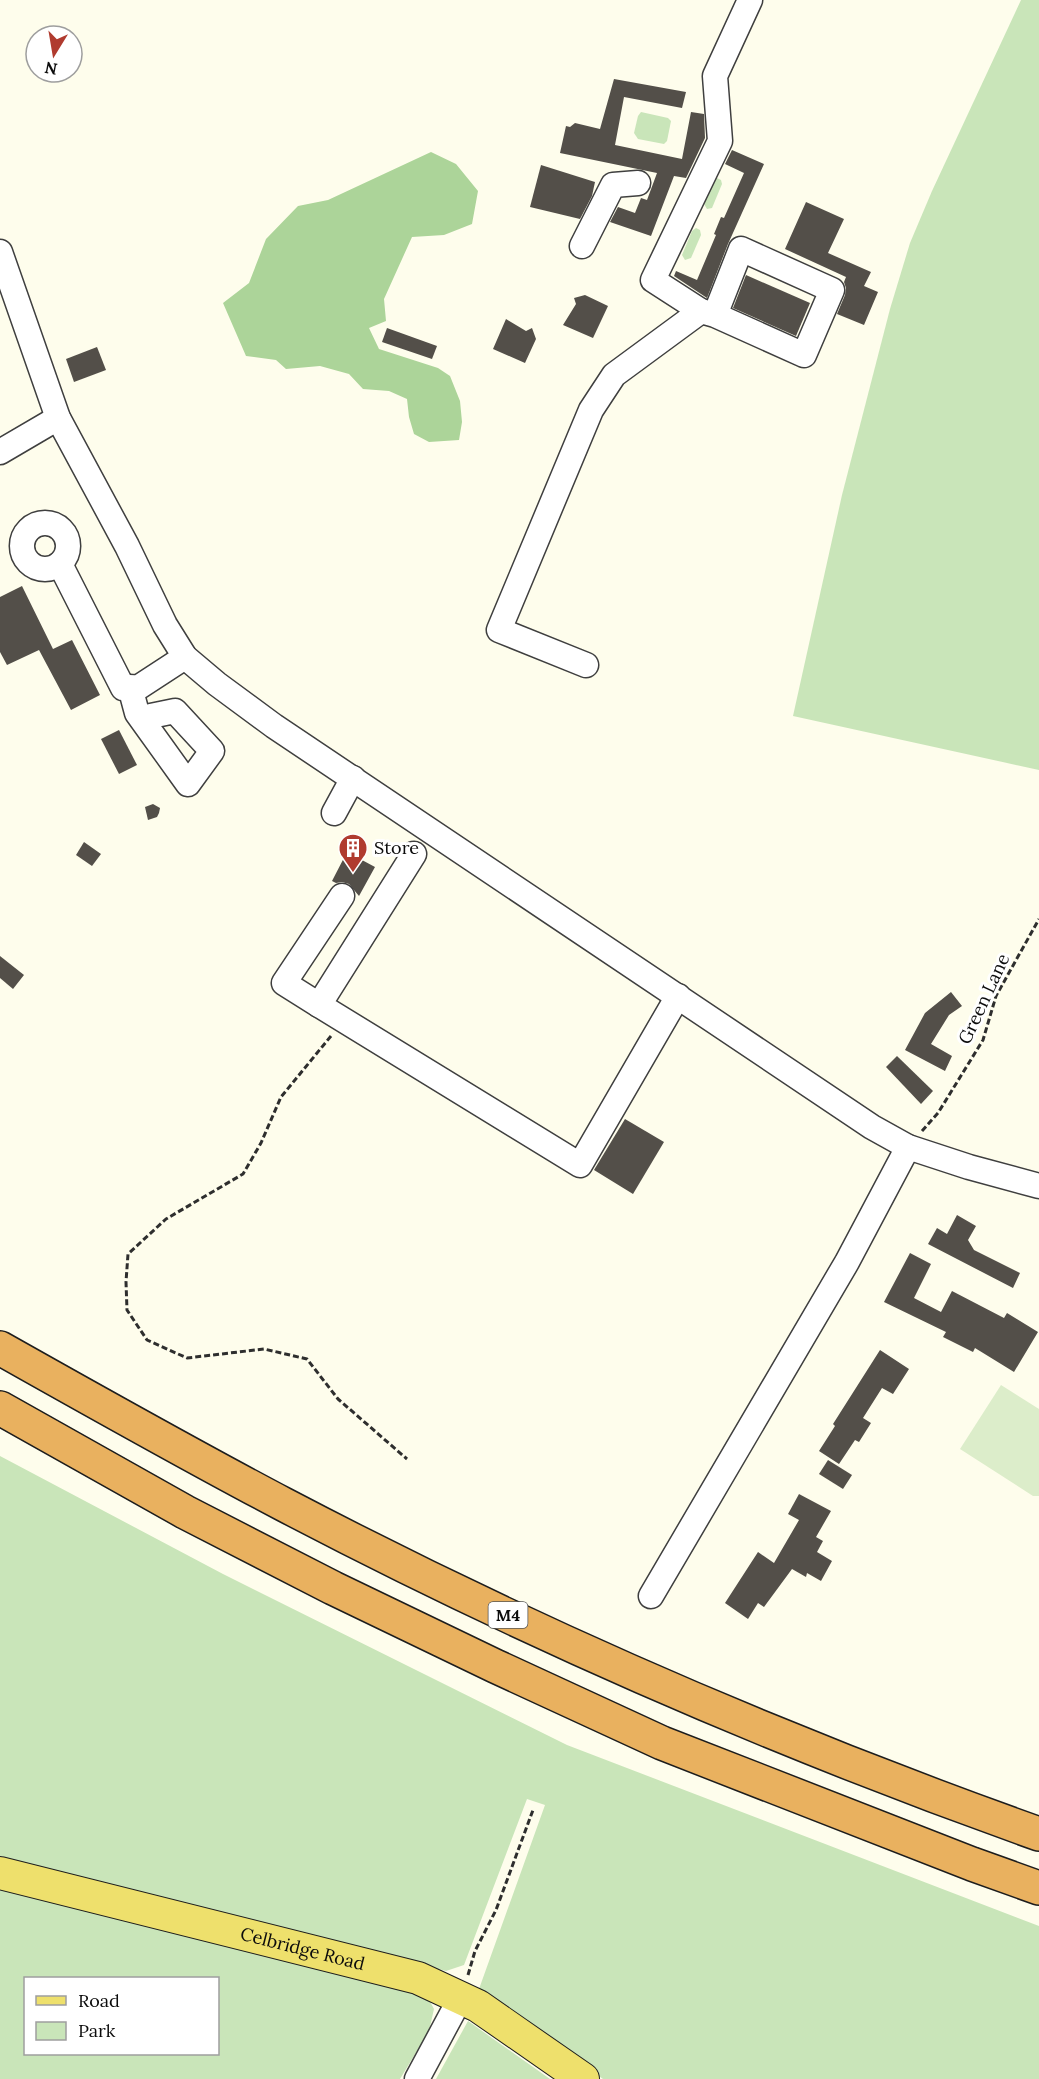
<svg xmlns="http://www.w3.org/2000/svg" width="1039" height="2079" font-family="Lora,serif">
<rect width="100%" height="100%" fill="#fefdec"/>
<g fill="#c9e5b9" fill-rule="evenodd">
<path d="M1021,0H1039V770L793,716L842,495L890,309L910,243L932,191Z"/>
<path d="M641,112L668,118L671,121L667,141L664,144L638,139L634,133L638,116Z"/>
<path d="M717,178L721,180L722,184L712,208L707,209L704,204L713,181Z"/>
<path d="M696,228L700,230L701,235L691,258L685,260L682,255L692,231Z"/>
<path d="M0,1456L223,1574L567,1745L1039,1926V2079H603L479,1989L545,1805L527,1799L464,1965L446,1971L0,1856Z"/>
<path d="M0,1883L426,1994L434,2009L429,2031L400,2079H0ZM26,1978H218V2054H26Z"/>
<path d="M468,2021L550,2079H436Z"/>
</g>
<path fill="#acd499" d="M431,152L456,164L478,191L472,224L444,235L412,237L384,299L386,321L369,328L379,349L438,368L450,376L460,401L462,422L459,440L429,442L414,434L409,417L407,399L389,391L363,389L349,374L320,366L286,369L276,360L246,356L223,303L249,283L266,239L298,206L328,200Z"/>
<path fill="#dcedca" d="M1001,1385L1039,1409V1496H1033L960,1449Z"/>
<g fill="#534f49">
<path d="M614,79L686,92L682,108L624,97L615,145L682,159L691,112L704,114L705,138L686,178L674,176L651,236L610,222L618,207L635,213L641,198L647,200L657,173L560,153L566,126L570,127L575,123L600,129Z"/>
<path d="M732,150L764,164L728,244L707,298L674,276L676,271L697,280L716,235L714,234L721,217L724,218L744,173L725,164Z"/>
<path d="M541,165L595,182L592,196L580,219L530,207Z"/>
<path d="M806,202L844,219L828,253L871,272L864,286L878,292L864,325L837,314L845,295L846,288L844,282L846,277L785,249Z"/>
<path d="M746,275L810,303L796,336L733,308Z"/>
<path d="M585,295L608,306L593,338L563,325L576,304L574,298Z"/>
<path d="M506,319L526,331L532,328L536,339L525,363L493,349Z"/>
<path d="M387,328L437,346L432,359L382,342Z"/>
<path d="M97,347L106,370L74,382L66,359Z"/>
<path d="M22,586L53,649L72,640L100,695L71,710L39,650L7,665L0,652V597Z"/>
<path d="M119,730L137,765L119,774L101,739Z"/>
<path d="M153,804L160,808L159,813L157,817L148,820L145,807Z"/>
<path d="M84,842L101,854L92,866L76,855Z"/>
<path d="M347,852L375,867L359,896L349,884L342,882L336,883L332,881Z"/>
<path d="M0,956L24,975L13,989L0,978Z"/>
<path d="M951,992L962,1006L949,1015L931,1044L952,1056L945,1071L905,1050L925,1013Z"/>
<path d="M897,1056L933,1091L921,1104L886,1067Z"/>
<path d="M625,1119L664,1142L633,1194L594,1170Z"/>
<path d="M957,1215L976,1226L968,1240L974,1250L1020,1273L1013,1288L928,1244L937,1228L947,1234Z"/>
<path d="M910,1253L931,1264L914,1298L941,1312L952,1291L1004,1318L1007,1313L1038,1332L1014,1372L975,1348L973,1352L943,1337L946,1332L884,1302Z"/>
<path d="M880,1350L909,1369L893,1394L882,1388L863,1418L871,1423L859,1442L855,1440L839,1464L819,1451L835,1426L833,1424Z"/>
<path d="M828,1460L852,1475L843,1489L819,1474Z"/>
<path d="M799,1494L831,1511L816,1537L823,1541L817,1552L832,1561L821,1581L807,1573L806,1577L792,1569L764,1607L758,1603L748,1619L725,1603L758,1552L774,1563L799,1520L788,1514Z"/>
</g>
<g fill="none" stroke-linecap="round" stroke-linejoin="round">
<g stroke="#3f3f3f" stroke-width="27">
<g id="minor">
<path d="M582,246L613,185L638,183"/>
<path d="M0,252L58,418L127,546L165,625L185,657L217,684L274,726L872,1127L908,1147L969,1167L1039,1186"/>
<path d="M701,311L715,315L741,249L832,290L804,355L715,315"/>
<path d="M0,452L58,418"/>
<circle cx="45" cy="546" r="23"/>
<path d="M60,564L123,688L139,687L185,657"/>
<path d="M586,665L499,630L591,410L614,375L701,311L653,280L720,141L715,76L750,0"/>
<path d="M130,687L137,713L188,784L212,751L175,711L141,718"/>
<path d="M334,813L353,778"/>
<path d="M414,854L319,1005L580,1165L678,996"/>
<path d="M319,1005L284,983L342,896"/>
<path d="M651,1596L847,1262L908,1147"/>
<path d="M417,2079L461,1997"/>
</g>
</g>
<g stroke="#1d1d1d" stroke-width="34">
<g id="major">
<path id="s1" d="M0,1873L418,1978L478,2006L583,2079"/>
</g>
</g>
<g stroke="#1d1d1d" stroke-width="36">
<g id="highway">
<path d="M0,1348C94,1401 188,1454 283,1504C527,1632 780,1742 1039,1834"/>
<path d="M0,1408L185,1512L333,1588L495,1666L662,1743L972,1864L1039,1888"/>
</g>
</g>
<g stroke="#2e2e2e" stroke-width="3" stroke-dasharray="6 3" stroke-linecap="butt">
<path d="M331,1036L281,1097L261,1143L243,1174L166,1219L128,1254L126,1282L127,1310L147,1340L187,1358L264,1349L307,1359L338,1399L407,1459"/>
<path d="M922,1131L938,1113L983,1040L996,996L1039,919"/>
<path d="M468,1975L475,1951L496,1910L533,1810"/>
</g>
<use href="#minor" stroke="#fff" stroke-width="24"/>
<use href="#major" stroke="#eee06c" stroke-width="32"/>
<use href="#highway" stroke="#e9b15f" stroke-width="33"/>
</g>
<defs>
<g id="building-pin" transform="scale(1.5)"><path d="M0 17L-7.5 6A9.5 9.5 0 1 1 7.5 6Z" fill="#b03b2f" stroke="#fff"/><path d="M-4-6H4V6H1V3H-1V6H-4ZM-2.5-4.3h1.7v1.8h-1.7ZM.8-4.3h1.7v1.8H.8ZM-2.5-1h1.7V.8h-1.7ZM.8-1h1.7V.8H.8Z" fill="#fff"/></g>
</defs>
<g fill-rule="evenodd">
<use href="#building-pin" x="353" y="848"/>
</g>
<g text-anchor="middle" stroke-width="6" stroke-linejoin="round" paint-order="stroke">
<rect fill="#fff" stroke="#555" stroke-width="1.5" x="488.5" y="1602" width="39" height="26" rx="4.5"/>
<g font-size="16" font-weight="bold" fill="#0c0c0c">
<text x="508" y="1621">M4</text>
</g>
<g font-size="18" fill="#0c0c0c" stroke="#fff" text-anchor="start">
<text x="374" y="854">Store</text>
</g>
<g font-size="18" fill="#0c0c0c" stroke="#fff">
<text transform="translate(984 999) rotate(-65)" y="6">Green Lane</text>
<text dy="6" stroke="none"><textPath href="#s1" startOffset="312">Celbridge Road</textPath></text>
</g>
</g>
<rect x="24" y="1977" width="195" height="78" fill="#ffffff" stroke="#9e9e9e" stroke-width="1.5"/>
<rect x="36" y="1996" width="30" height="9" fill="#eee06c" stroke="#9e9e9e" stroke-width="1.5"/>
<text x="78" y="2007" font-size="18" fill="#0c0c0c">Road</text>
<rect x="36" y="2022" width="30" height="18" fill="#c9e5b9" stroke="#9e9e9e" stroke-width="1.5"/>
<text x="78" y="2037" font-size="18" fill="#0c0c0c">Park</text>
<g transform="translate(54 54) rotate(191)"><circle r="28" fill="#ffffff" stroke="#9e9e9e" stroke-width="1.5"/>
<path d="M0-4.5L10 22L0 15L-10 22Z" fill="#b03b2f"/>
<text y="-9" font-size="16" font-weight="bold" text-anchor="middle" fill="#0c0c0c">N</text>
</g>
</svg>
